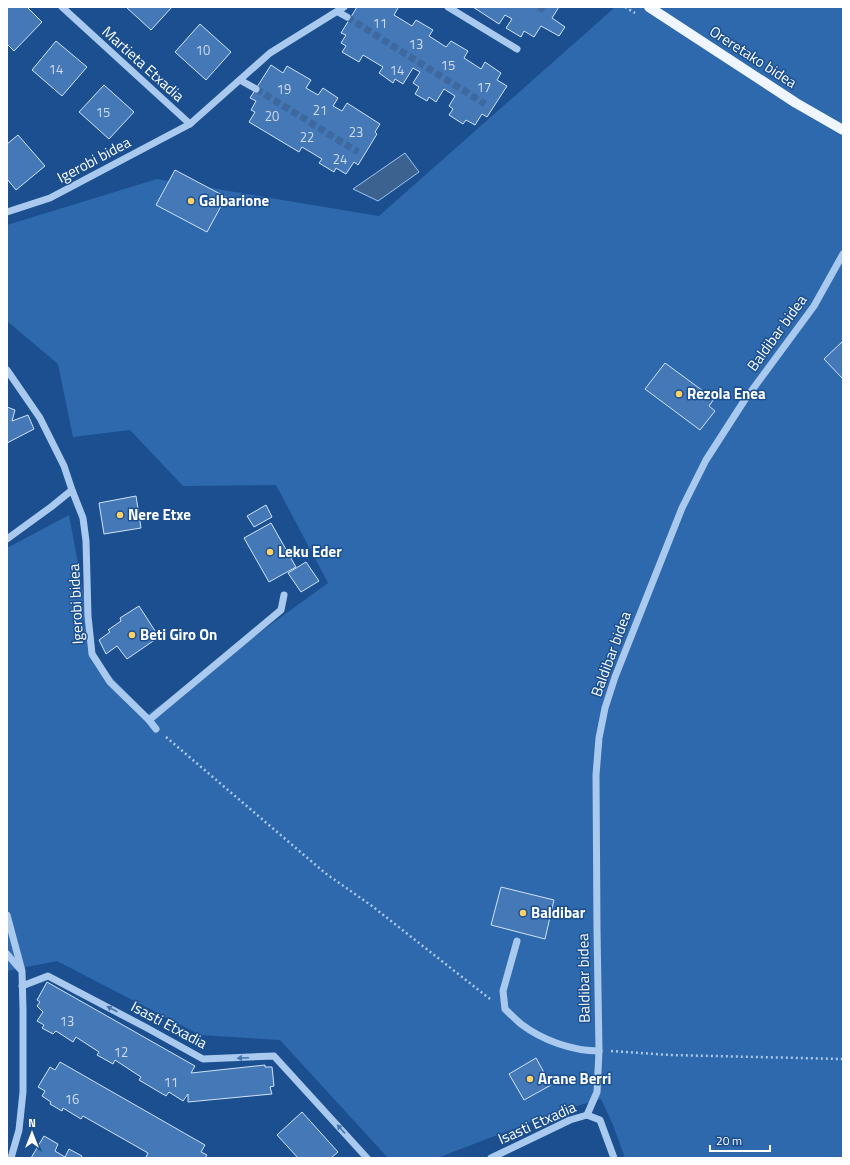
<svg xmlns="http://www.w3.org/2000/svg" width="850" height="1165" font-family="'Titillium Web',sans-serif">
<rect width="100%" height="100%" fill="#1b4f8f"/>
<path fill="#2e69ad" d="M613,7H843V1158H625L613,1125L601,1099L563,1110L437,1158H388L280,1040L200,1035L57,961L7,971V548L69,515L96,661L148,714L328,583L276,485L183,486L130,430L73,437L58,364L7,321V225L157,179L379,216L613,9Z"/>
<path fill="#3c6290" stroke="#9cc4f0" d="M405,153L419,172L378,201L353,189Z"/>
<g fill="#4478b7" stroke="#cfe3fa">
<path d="M7,7H27L42,22L14,51L7,44Z"/>
<path d="M126,7H172L151,30Z"/>
<path d="M357,7H397L398,8L394,15L412,26L416,20L433,30L429,36L446,47L451,41L468,51L464,58L481,69L485,62L501,73L497,80L507,86L487,117L482,114L475,125L466,120L463,124L449,115L453,109L449,106L455,96L444,89L436,102L429,97L427,101L415,94L419,87L413,83L420,72L413,68L403,84L395,79L393,83L379,73L383,67L363,55L359,62L342,52L346,46L341,43L346,35L341,33Z"/>
<path d="M473,7H559L552,18L565,27L559,36L541,26L534,37L524,31L521,37L506,28L512,19L505,15L499,24Z"/>
<path d="M200,24L231,52L206,80L175,52Z"/>
<path d="M56,41L87,67L62,96L32,70Z"/>
<path d="M271,65L283,73L287,66L311,80L306,88L318,95L323,88L338,98L333,106L342,111L347,103L380,124L375,132L377,134L358,165L354,162L346,174L336,168L334,172L319,163L322,159L302,147L299,152L249,122L255,112L251,110L256,101L250,98Z"/>
<path d="M104,85L134,112L109,139L79,112Z"/>
<path d="M18,135L45,166L16,190L7,179V144Z"/>
<path d="M175,170L226,197L207,232L156,205Z"/>
<path d="M843,341V379L824,359Z"/>
<path d="M665,363L714,399L709,406L715,411L700,430L645,389Z"/>
<path d="M7,407L15,410L12,421L28,415L34,429L7,443Z"/>
<path d="M136,496L141,528L104,534L99,503Z"/>
<path d="M266,505L272,517L254,527L247,516Z"/>
<path d="M271,523L296,567L269,582L244,538Z"/>
<path d="M306,562L319,581L301,592L288,573Z"/>
<path d="M139,606L159,637L127,659L117,646L106,654L99,640L110,632L108,630L121,621L120,618Z"/>
<path d="M501,887L554,900L545,939L491,925Z"/>
<path d="M47,982L195,1066L191,1073L265,1065V1067H272L274,1086L270,1087L272,1094L188,1102V1094L183,1101L169,1092L166,1096L139,1080L141,1077L115,1060L113,1064L97,1055L99,1052L76,1037L73,1042L56,1031L53,1034L42,1028L44,1025L37,1021L43,1012L37,1006L40,1002L37,1000Z"/>
<path d="M536,1058L551,1085L524,1100L509,1074Z"/>
<path d="M60,1062L205,1145L201,1152L207,1155L205,1158H149L146,1157L148,1153L83,1116L81,1119L63,1108L62,1111L50,1104L51,1102L42,1096L45,1091L38,1087L50,1067L55,1070Z"/>
<path d="M302,1112L338,1152L331,1158H298L277,1135Z"/>
<path d="M44,1136L58,1144L55,1151L65,1157L69,1149L82,1156L81,1158H31Z"/>
</g>
<g fill="none" stroke-linecap="round" stroke-linejoin="round">
<g stroke="#3d69a0" stroke-width="7" stroke-dasharray="7 3.5" stroke-linecap="butt">
<path d="M539,7L544,10"/>
<path d="M347,17L485,104"/>
<path d="M256,89L358,152"/>
</g>
<g stroke="#a9c9ee" stroke-width="2.5" stroke-dasharray="2 3" stroke-linecap="butt">
<path d="M625,7L635,13"/>
<path d="M166,737L325,873L372,906L490,999"/>
<path d="M611,1051L670,1055L843,1059"/>
</g>
<g stroke="#a9c9ee" stroke-width="7">
<path d="M62,7L190,124"/>
<path d="M448,7L517,49"/>
<path d="M338,12L347,17"/>
<path d="M240,80L256,89"/>
<path d="M7,212L50,198L190,124L270,53L344,7"/>
<path d="M7,370L40,418L64,466L72,490L51,507L7,539"/>
<path d="M72,490L83,518L86,541L88,616L92,654L110,682L149,720L156,729"/>
<path d="M149,720L281,610L284,595"/>
<path d="M7,915L22,971L23,1010V1092L19,1130L11,1158"/>
<path d="M517,941L503,991L505,1009C510,1014 515,1019 521,1024C542,1040 572,1051 599,1051"/>
<path d="M7,954L20,969"/>
<path d="M22,986L48,976L147,1028L203,1059L274,1056L367,1158"/>
<path d="M587,1115L597,1092L599,1051L597,929L596,775L599,738L605,708L615,677L682,508L706,460L744,401L814,306L843,254"/>
<path d="M491,1158L570,1120L587,1115L600,1120L614,1158"/>
</g>
<path stroke="#f0f6ff" stroke-width="10" d="M649,7L796,103L843,130"/>
</g>
<defs><path id="oneway-solid" d="M-6-.8H1V-3.2L6.5 0L1 3.2V.8H-6Z"/></defs>
<g fill="#4674ac">
<use href="#oneway-solid" transform="translate(112 1009) rotate(-152)"/>
<use href="#oneway-solid" transform="translate(243 1058) rotate(177)"/>
<use href="#oneway-solid" transform="translate(341 1129) rotate(-132)"/>
</g>
<g fill="#ffd166" stroke="#1b4f8f" stroke-width="1.5">
<circle cx="191" cy="201" r="4"/>
<circle cx="679" cy="394" r="4"/>
<circle cx="120" cy="515" r="4"/>
<circle cx="270" cy="552" r="4"/>
<circle cx="132" cy="635" r="4"/>
<circle cx="523" cy="913" r="4"/>
<circle cx="530" cy="1079" r="4"/>
</g>
<g text-anchor="middle" stroke-width="3" stroke-linejoin="round" paint-order="stroke">
<g font-size="13" fill="#d0dded">
<text x="380" y="28">11</text>
<text x="416" y="49">13</text>
<text x="203" y="55">10</text>
<text x="448" y="70">15</text>
<text x="56" y="74">14</text>
<text x="397" y="75">14</text>
<text x="484" y="92">17</text>
<text x="284" y="94">19</text>
<text x="320" y="115">21</text>
<text x="103" y="117">15</text>
<text x="272" y="121">20</text>
<text x="356" y="137">23</text>
<text x="307" y="142">22</text>
<text x="340" y="164">24</text>
<text x="67" y="1026">13</text>
<text x="121" y="1057">12</text>
<text x="171" y="1087">11</text>
<text x="72" y="1104">16</text>
</g>
<g font-size="15" fill="#fff" stroke="#1b4f8f">
<text transform="translate(753 57) rotate(33)" y="5">Oreretako bidea</text>
<text transform="translate(143 64) rotate(42)" y="5">Martieta Etxadia</text>
<text transform="translate(94 160) rotate(-28)" y="5">Igerobi bidea</text>
<text transform="translate(777 333) rotate(-54)" y="5">Baldibar bidea</text>
<text transform="translate(76 604) rotate(-93)" y="5">Igerobi bidea</text>
<text transform="translate(611 654) rotate(-70)" y="5">Baldibar bidea</text>
<text transform="translate(584 978) rotate(-91)" y="5">Baldibar bidea</text>
<text transform="translate(169 1025) rotate(28)" y="5">Isasti Etxadia</text>
<text transform="translate(537 1123) rotate(-24)" y="5">Isasti Etxadia</text>
</g>
<g font-size="15" font-weight="bold" fill="#fff" stroke="#1b4f8f" text-anchor="start">
<text x="199" y="206">Galbarione</text>
<text x="687" y="399">Rezola Enea</text>
<text x="128" y="520">Nere Etxe</text>
<text x="278" y="557">Leku Eder</text>
<text x="140" y="640">Beti Giro On</text>
<text x="531" y="918">Baldibar</text>
<text x="538" y="1084">Arane Berri</text>
</g>
</g>
<rect width="850" height="1165" fill="none" stroke="#ffffff" stroke-width="16"/>
<g transform="translate(32 1133)" stroke="#1b4f8f" stroke-width="3" paint-order="stroke">
<path d="M0-3L7 15L0 10L-7 15Z" fill="#ffffff"/>
<text y="-6" font-size="11" font-weight="bold" text-anchor="middle" fill="#ffffff">N</text>
</g>
<path d="M710 1145v6h60v-6" fill="none" stroke="#ffffff" stroke-width="2"/>
<text x="716" y="1145" font-size="12" fill="#ffffff" stroke="#1b4f8f" stroke-width="3" paint-order="stroke">20 m</text>
</svg>
